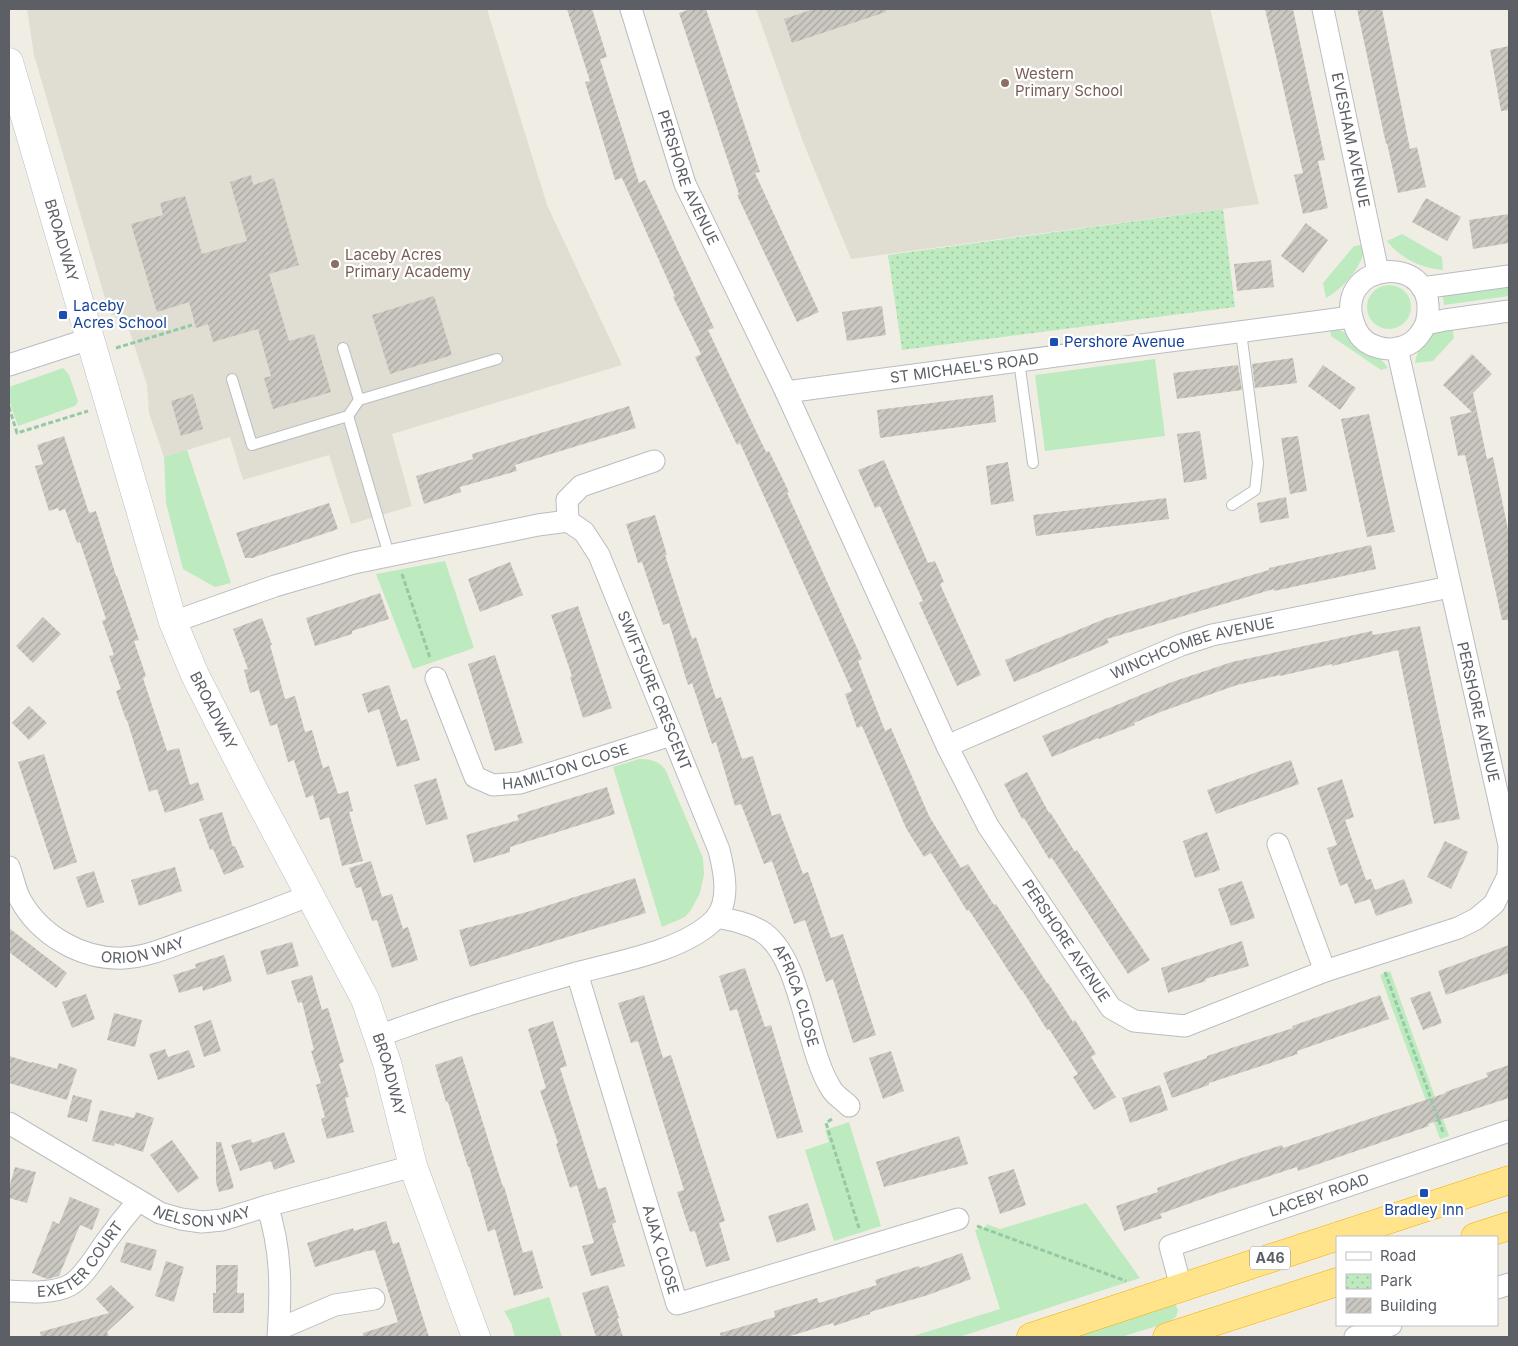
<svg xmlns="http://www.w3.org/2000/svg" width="1518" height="1346" font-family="Inter,sans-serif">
<defs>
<pattern id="park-dots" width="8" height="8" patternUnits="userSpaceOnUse" patternTransform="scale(1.25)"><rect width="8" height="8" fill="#beeabf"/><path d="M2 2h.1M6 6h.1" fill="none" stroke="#9ec19f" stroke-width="1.8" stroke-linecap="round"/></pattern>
<pattern id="building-hatch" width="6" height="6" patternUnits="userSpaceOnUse" patternTransform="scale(1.25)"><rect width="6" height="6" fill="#cbc8c1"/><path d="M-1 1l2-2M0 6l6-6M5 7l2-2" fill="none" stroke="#a8a6a1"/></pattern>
</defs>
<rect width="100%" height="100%" fill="#f0eee4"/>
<g fill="#e0ddd3">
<path d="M27,9H487L547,205L622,365L392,434L412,506L351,524L329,455L243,480L230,437L164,457L149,413L147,385L128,326L109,312L34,55Z"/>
<path d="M756,9H1210L1259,204L851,259L803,142Z"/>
</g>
<g fill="#beeabf">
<path d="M1402,234L1442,257L1443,270C1421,268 1400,258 1387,241Z"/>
<path d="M1366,244C1362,267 1346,286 1326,298L1323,283L1354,246Z"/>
<path d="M1509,282V296L1444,305L1442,292Z"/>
<circle cx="1389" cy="307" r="22"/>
<path d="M1452,324L1454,338L1433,361L1415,363C1419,340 1430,332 1452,324Z"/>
<path d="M1330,328C1350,330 1377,353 1388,368L1381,370L1331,336Z"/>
<path d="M1155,359L1165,436L1045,451L1035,375Z"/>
<path d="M63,368L69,375L78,401L75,406L18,426L9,400V387Z"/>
<path d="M187,450L231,583L215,587L183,569L166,503L164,457Z"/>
<path d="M445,561L474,648L413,669L376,574Z"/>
<path d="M639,759C651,759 660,761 666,771L703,858L704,874L700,893L691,910L685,917L662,927L613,767Z"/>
<path d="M1390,971L1449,1136L1440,1139L1380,975Z"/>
<path d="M849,1122L881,1226L834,1241L805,1150L829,1142L825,1130Z"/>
<path d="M1086,1203L1140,1278L959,1337H910L1000,1309L975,1230L987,1226L986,1224L1000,1229Z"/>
<path d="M549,1297L562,1337H515L511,1323L504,1311Z"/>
<path d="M1165,1303L1175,1304L1178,1310L1176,1317L1167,1323L1121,1337H1061Z"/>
</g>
<path fill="url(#park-dots)" d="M1223,209L1235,307L902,350L888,255Z"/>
<g fill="url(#building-hatch)">
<path d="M567,9H592L607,57L600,59L639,183L645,180L714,328L708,330L766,452L769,451L789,492L787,493L862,659L858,661L885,731L891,728L929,816L961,868L968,864L994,905L996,904L1047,983H1048L1073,1022L1075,1020L1096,1054L1091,1057L1116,1097L1094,1110L1073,1077L1078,1074L1049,1029L1047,1030L1022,990H1021L969,910L967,911L931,853L924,857L914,841L906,828L862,726L857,728L845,694L852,691L740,443L737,445L695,357L701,354L673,297L675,296L622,178L615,180L585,82L590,81Z"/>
<path d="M691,9H706L760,172L755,173L819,312L797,322L737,195L739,194L679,13Z"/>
<path d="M814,9H885L886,12L792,43L784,19Z"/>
<path d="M1265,9H1293L1325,160L1318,161L1328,208L1303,214L1294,175L1303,173Z"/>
<path d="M1357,9H1382L1410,149L1417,147L1426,187L1398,193L1387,143L1386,144Z"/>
<path d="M1509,46V110L1501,111L1490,50Z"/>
<path d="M251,175L253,185L274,178L299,265L269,274L289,341L314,334L331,392L273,409L264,378L271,376L258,329L213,342L208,324L196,328L189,302L157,312L131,224L163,215L160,203L185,196L202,254L247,241L230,182Z"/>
<path d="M1426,198L1461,217L1447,241L1412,222Z"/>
<path d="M1509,214V243L1473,249L1469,220Z"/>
<path d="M1306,223L1328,240L1303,273L1281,256Z"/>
<path d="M1271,260L1274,287L1237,291L1234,264Z"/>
<path d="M434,296L452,355L390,374L372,315Z"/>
<path d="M882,306L886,335L847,341L842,312Z"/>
<path d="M1472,354L1492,374L1473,393L1487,459L1493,457L1509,534V620H1502L1465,455L1458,456L1450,417L1472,412L1443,385Z"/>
<path d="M1293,358L1297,383L1255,388L1252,364Z"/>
<path d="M1238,365L1242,390L1177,399L1173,373Z"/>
<path d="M1323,365L1356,388L1340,410L1308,386Z"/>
<path d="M193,394L203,429L181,436L171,401Z"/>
<path d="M993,395L996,422L880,438L877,410Z"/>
<path d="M629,406L636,428L515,465L517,471L460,487L461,492L424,504L416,476L473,459L472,454Z"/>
<path d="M1369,414L1395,532L1367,537L1341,419Z"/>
<path d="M1200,431L1207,479L1184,483L1177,434Z"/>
<path d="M64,436L89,513L96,511L116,576H117L139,640L134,641L146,676L143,678L167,751L179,748L190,785L198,782L204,800L165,813L157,789L149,792L127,720H126L116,691L121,689L109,656L114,655L102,621L106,619L80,542L77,543L65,509L59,511L58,508L49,511L35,466L43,464L37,445Z"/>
<path d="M1298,436L1307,491L1290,494L1281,438Z"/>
<path d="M884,460L928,563L935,561L944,582L940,584L981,675L957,686L919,603L923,601L893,535L880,506L875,508L858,470Z"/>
<path d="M1008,462L1014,501L991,505L986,466Z"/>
<path d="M1286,497L1289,518L1260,523L1257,503Z"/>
<path d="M1166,498L1169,519L1036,536L1033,515Z"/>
<path d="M329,503L338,529L252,558H245L236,533Z"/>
<path d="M655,515L667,555H665L692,639L696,637L716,699L721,697L742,759L753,756L772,816L780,813L803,874L808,872L831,938L843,934L876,1035L853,1043L833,979L826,982L805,920L794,924L772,861L764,864L741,804L735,806L716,742L712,744L692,683L688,685L669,623L663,625L642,562L638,563L626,524Z"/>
<path d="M1371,545L1376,569L1274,591V589L1107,639L1109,643L1014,682L1005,660L1107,618L1269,570V568Z"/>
<path d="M510,562L523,595L480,612L468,579Z"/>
<path d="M380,593L389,619L352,631V634L315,646L306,618Z"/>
<path d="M578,606L612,708L583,718L570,677L572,676L551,615Z"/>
<path d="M43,617L61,634L33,663L16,646Z"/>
<path d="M262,618L272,645H270L285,699L295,696L305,732L312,730L323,768L329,766L338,794L348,791L353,811L349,812L363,861L342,866L329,817L320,820L313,795L306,798L294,760L288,762L277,724L270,726L259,690L250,693L244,670L248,669L233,629Z"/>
<path d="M1420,626L1460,819L1434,824L1398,650L1332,666V664L1280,676V675L1237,685L1163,711L1134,723L1135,725L1099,739L1098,738L1052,757L1042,736L1172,682L1232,662L1372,631L1373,635Z"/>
<path d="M495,655L523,743L495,751L468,664Z"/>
<path d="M389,685L401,721L407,719L420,760L397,767L379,709L368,713L362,694Z"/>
<path d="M29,706L47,723L29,740L12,723Z"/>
<path d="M44,754L77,862L54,870L18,762Z"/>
<path d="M1291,760L1299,784L1216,814L1207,790Z"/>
<path d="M1027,772L1049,813L1050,812L1075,852L1077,850L1150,960L1128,974L1052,858L1049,859L1024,818L1022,819L1004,784Z"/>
<path d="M436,778L448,819L426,825L414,785Z"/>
<path d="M1342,779L1354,817L1345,820L1366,880L1371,879L1375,890L1404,879L1413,903L1376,916L1370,899L1355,904L1347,883L1340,886L1327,848L1337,845L1317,788Z"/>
<path d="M607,787L615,814L510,847V852L474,863L466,835L519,820L517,815Z"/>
<path d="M222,812L233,847L235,846L244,867L224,875L213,849L210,850L199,819Z"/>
<path d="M1207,832L1220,870L1195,878L1183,841Z"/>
<path d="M1445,841L1468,852L1451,889L1427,877Z"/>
<path d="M371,861L382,897L392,894L403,929L408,927L418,960L392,968L377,920L372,921L361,887L356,888L349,868Z"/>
<path d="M175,867L182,891L139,906L131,880Z"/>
<path d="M94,871L104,902L87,908L76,877Z"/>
<path d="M635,878L646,913L470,967L459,930L527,912Z"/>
<path d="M1242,881L1255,918L1231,926L1218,889Z"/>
<path d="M9,928L67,973L56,988L9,952Z"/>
<path d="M1242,941L1249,966L1205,979L1206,981L1168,993L1161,968Z"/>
<path d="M292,942L299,966L267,975L260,951Z"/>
<path d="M1509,945V973L1446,995L1438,971Z"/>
<path d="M224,955L232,981L203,991L202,986L179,993L173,975L196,968L195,964Z"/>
<path d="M745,968L765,1027L771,1025L803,1132L777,1139L737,1009L730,1011L719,976Z"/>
<path d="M312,975L322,1010L328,1008L344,1062L339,1064L349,1097L345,1098L354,1132L327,1139L321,1119L325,1117L316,1085L321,1083L311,1051L314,1050L302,1002L298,1003L291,981Z"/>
<path d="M1430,991L1442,1023L1423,1030L1410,998Z"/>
<path d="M86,994L95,1019L72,1028L62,1002Z"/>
<path d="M644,995L663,1058L671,1055L725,1221L719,1223L730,1260L706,1267L695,1231L690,1232L677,1192L684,1190L638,1041L631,1043L618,1003Z"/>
<path d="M1380,995L1389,1019L1297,1051L1298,1054L1209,1083V1085L1172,1098L1163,1073L1207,1058V1056L1293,1028L1292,1026Z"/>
<path d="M114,1013L142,1020L135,1047L107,1040Z"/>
<path d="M211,1020L221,1051L204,1057L194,1026Z"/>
<path d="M553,1021L567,1066L560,1068L598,1189L606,1187L616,1222L612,1224L625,1266L591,1276L582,1246L594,1243L577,1185L570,1188L556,1144L558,1143L540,1091L546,1088L528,1029Z"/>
<path d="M165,1049L168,1057L189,1050L195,1067L158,1080L149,1054Z"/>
<path d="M891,1051L904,1091L883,1099L869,1058Z"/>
<path d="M9,1056L32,1063V1062L57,1069L59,1063L77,1069L67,1100L9,1083Z"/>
<path d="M462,1056L503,1187L504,1186L523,1253L532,1250L543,1288L514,1296L495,1229L488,1232L469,1166L468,1167L448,1102H446L435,1065Z"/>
<path d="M1509,1065V1098L1428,1124L1429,1126L1298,1171L1297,1167L1227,1190L1160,1214L1162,1218L1124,1231L1116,1206L1158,1192L1157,1188L1238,1159L1282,1145L1283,1148L1446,1093L1445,1092L1488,1077L1486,1073Z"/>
<path d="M1160,1085L1168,1110L1130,1123L1122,1098Z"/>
<path d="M73,1095L92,1100L87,1122L67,1117Z"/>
<path d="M100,1110L134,1118L136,1112L154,1118L143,1152L115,1143L114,1146L92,1141Z"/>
<path d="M284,1132L295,1162L274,1170L271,1161L240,1171L231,1145L251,1139L252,1143Z"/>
<path d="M959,1136L968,1164L884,1187L876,1162Z"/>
<path d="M172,1140L199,1178L178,1193L150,1155Z"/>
<path d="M216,1142H221L234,1188L219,1192L216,1183Z"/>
<path d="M15,1167L36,1172L27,1203L9,1198V1188Z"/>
<path d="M1014,1169L1026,1205L1000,1214L988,1177Z"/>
<path d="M70,1197L100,1209L92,1230L80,1225L59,1276L47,1279L32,1273L53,1221L59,1224Z"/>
<path d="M808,1203L816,1230L777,1243L768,1216Z"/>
<path d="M386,1221L393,1244L399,1242L429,1337H363V1333L398,1322L375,1250L367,1251L315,1267L307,1243L353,1228L354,1231Z"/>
<path d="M126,1242L157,1250L151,1271L120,1262Z"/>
<path d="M962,1253L971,1279L928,1295L870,1312V1314L834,1326L833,1323L787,1337H721L720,1333L775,1317L774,1311L817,1298L819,1303L877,1285L875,1280L919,1266L920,1268Z"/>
<path d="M166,1261L184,1267L174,1302L155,1296Z"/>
<path d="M216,1265H238L237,1293H244V1313H213V1293H216Z"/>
<path d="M111,1285L134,1307L107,1332L109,1337H41L40,1332L109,1313L96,1299Z"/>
<path d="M608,1285L619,1318H617L623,1337H596L582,1293Z"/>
</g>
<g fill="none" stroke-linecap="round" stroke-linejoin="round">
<g stroke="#b9bcc1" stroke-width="12">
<g id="lane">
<path d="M1019,361L1033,463"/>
<path d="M232,379L252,445L348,416L359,400L343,348"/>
<path d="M359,400L497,359"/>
<path d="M348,416L389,555"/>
<path d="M1232,505L1255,490L1258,463L1241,332"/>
</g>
</g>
<g stroke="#b9bcc1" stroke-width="23">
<g id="street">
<path id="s1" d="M631,9L685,184L786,392L947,746L988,826L1111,1008L1134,1021L1185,1026L1325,971L1458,928L1476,919L1494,904L1508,876L1509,845L1397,348"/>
<path id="s2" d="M1323,9L1378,272"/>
<path d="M1422,288L1509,276"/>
<path d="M1426,324C1445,248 1325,259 1356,329C1364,348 1391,354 1409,344C1417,340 1422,332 1426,324L1445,320L1509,311"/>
<path d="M9,365L89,339"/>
<path id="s3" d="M786,392L1351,317"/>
<path d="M568,521L567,500L581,486L654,461"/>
<path id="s4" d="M173,622L275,586L354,563L538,525L568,521L584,532L599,555L719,850C724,870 731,901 715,919C686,950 618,962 576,973C545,982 513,991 482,1001C447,1011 413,1024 378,1036"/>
<path id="s5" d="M436,678L475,777L493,785L520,783L671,735"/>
<path id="s6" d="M947,746L1181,645L1212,635L1450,587"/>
<path d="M1278,844L1325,971"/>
<path id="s7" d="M9,867C13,877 15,889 20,899C40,936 83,960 124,958C149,957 176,944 200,936C237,923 274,910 310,895"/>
<path id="s8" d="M717,917C732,920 747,923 761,931C802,956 805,1050 832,1090C836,1096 844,1101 849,1106"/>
<path id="s9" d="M577,973L677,1304L958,1219"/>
<path id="s10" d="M9,1123L160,1213L181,1219L202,1222L222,1220L267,1206L413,1166"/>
<path d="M267,1206C282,1249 281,1292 278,1337"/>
<path id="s11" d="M1181,1287L1170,1246L1509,1131"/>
<path d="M1497,1288L1509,1284"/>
<path id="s12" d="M9,1291C27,1292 54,1294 70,1285C83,1278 96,1256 105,1243C115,1229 126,1215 138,1201"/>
<path d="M279,1329L335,1305L374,1299"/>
<path d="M1355,1337L1391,1325"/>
</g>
</g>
<g stroke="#b9bdc3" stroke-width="29">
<g id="secondary">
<path id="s13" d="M9,62L173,622L195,675L250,783L365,999L387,1063L413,1166L476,1337"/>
</g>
</g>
<g stroke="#f4ad00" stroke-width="29">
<g id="highway">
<path d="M1475,1237L1509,1226"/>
<path d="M1031,1337L1509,1180"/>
<path d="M1167,1337L1337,1282"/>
</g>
</g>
<g stroke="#94c9a5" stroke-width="3" stroke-dasharray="5 2.5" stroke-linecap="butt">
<path d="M116,348L192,325"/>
<path d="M9,407L17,433L88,411"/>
<path d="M402,574L430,658"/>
<path d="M1385,972L1443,1132"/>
<path d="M832,1119L826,1123L859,1228"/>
<path d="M977,1226L1126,1281"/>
</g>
<use href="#lane" stroke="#fff" stroke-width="10"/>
<use href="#street" stroke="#fff" stroke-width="21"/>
<use href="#secondary" stroke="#fff" stroke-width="28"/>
<use href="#highway" stroke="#ffe48c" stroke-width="28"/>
</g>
<g fill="#8d6e63" stroke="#fff" stroke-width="2">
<circle cx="1005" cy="83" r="5"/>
<circle cx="335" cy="264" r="5"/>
</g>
<g fill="#1a4fb4" stroke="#fff" stroke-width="2">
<rect x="58" y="310" width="10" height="10" rx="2.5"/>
<rect x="1049" y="337" width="10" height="10" rx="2.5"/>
<rect x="1419" y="1188" width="10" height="10" rx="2.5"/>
</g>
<g text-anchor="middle" stroke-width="4.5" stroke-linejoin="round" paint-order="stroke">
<rect fill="#fff" stroke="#8d9094" stroke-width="1" x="1250" y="1246.5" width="40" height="23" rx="4"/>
<g font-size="14" font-weight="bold" fill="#5c6066">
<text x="1270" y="1263">A46</text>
</g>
<g font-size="15" fill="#785e54" stroke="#fff" text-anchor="start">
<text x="1015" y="79">Western<tspan x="1015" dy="17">Primary School</tspan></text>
<text x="345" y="260">Laceby Acres<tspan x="345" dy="17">Primary Academy</tspan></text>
</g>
<g font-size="15" fill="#5c6066" stroke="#fff">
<text dy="5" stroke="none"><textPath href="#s2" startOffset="134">EVESHAM AVENUE</textPath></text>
<text dy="5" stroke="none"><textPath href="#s1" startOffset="178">PERSHORE AVENUE</textPath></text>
<text dy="5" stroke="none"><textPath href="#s13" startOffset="186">BROADWAY</textPath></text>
<text dy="5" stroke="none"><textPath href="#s3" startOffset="180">ST MICHAEL'S ROAD</textPath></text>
<text dy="5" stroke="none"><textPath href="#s6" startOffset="265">WINCHCOMBE AVENUE</textPath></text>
<text dy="5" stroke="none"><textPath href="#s4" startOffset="602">SWIFTSURE CRESCENT</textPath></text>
<text dy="5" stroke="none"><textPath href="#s13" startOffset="681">BROADWAY</textPath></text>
<text transform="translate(1478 712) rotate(77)" y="5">PERSHORE AVENUE</text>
<text dy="5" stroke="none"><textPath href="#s5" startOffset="201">HAMILTON CLOSE</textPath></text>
<text dy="5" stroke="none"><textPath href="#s1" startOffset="1032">PERSHORE AVENUE</textPath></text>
<text dy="5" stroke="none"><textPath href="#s7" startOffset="179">ORION WAY</textPath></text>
<text dy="5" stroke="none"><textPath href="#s8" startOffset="122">AFRICA CLOSE</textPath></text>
<text dy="5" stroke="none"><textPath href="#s13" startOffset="1086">BROADWAY</textPath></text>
<text dy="5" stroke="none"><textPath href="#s11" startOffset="200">LACEBY ROAD</textPath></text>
<text dy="5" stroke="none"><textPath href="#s10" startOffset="219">NELSON WAY</textPath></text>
<text dy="5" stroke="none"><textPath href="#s9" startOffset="289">AJAX CLOSE</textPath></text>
<text dy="5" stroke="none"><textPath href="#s12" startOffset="85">EXETER COURT</textPath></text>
</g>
<g font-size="15" fill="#164399" stroke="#fff" text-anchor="start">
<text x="73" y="311">Laceby<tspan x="73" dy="17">Acres School</tspan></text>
<text x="1064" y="347">Pershore Avenue</text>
<text x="1424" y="1215" text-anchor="middle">Bradley Inn</text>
</g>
</g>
<rect width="1518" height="1346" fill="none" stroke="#5c6066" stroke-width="20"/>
<rect x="1336" y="1236" width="162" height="90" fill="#ffffff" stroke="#bebfc2"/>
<rect x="1346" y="1252" width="25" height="8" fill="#ffffff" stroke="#bebfc2"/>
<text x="1380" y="1261" font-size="15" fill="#5c6066">Road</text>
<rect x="1346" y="1274" width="25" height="15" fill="url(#park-dots)" stroke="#bebfc2"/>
<text x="1380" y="1286" font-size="15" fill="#5c6066">Park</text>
<rect x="1346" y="1298" width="25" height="15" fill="url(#building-hatch)" stroke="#bebfc2"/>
<text x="1380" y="1311" font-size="15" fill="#5c6066">Building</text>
</svg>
